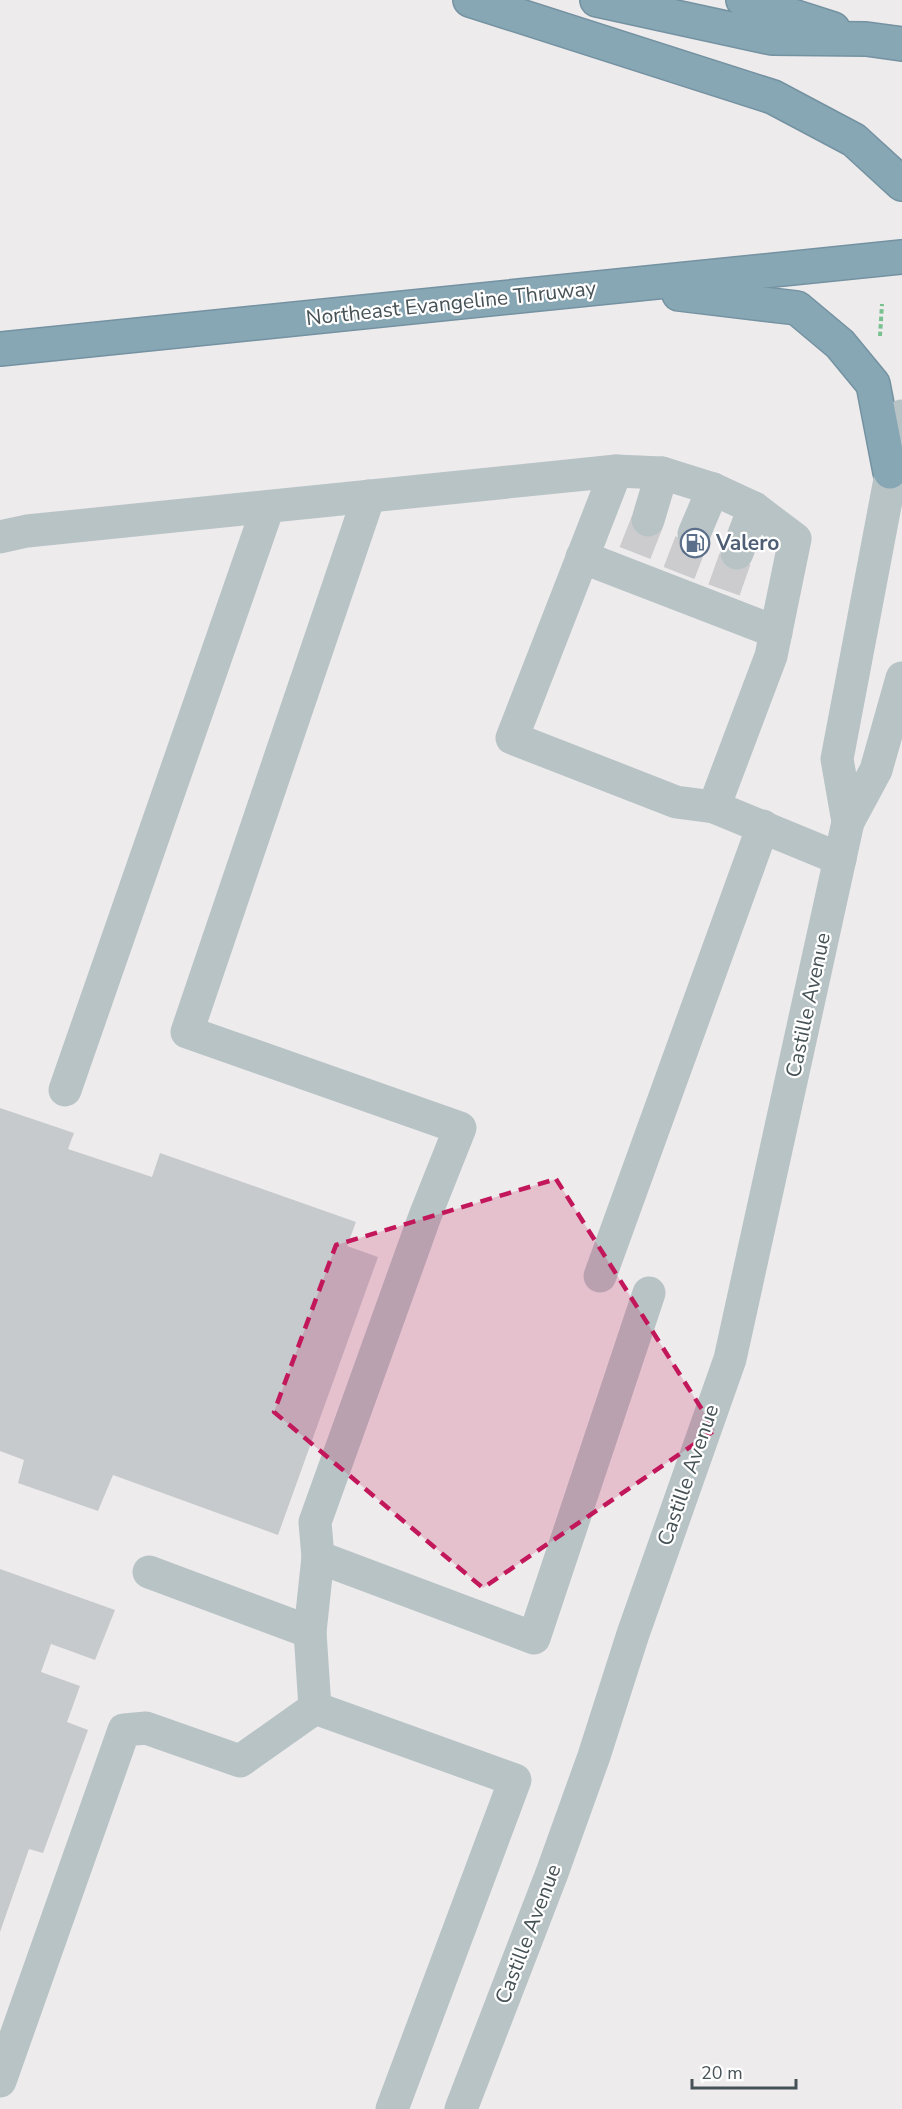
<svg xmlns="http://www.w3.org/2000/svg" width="902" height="2109" font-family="'Nunito Sans',sans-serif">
<rect width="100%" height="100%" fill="#eeebec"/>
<g fill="#c6cacd">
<path d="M0,1108L74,1133L68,1149L152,1177L160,1153L356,1222L347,1246L378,1257L278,1535L113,1475L98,1511L18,1483L24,1460L0,1451Z"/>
<path d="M0,1569L115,1610L95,1660L51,1644L41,1672L80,1686L67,1722L88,1730L43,1853L29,1849L0,1932Z"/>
</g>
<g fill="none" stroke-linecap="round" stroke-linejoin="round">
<g stroke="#ccccce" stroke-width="33" stroke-dasharray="33 16" stroke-linecap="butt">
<path d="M635,553L648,520"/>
<path d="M679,573L694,534"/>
<path d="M724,590L737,553"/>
</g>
<g stroke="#7492a1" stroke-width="36">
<g id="highway">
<path d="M470,0L773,97L854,140L902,184"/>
<path d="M597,0L772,38L866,39L902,44"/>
<path d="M743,0L833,29"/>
<path d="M679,294L797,308L840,344L873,384L890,472"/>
<path d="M0,349L902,257"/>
</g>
</g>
<path stroke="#7ac190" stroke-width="4" stroke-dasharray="4.5 3" stroke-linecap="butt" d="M880,336L882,304"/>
<g stroke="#b8c3c6" stroke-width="33">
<path d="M616,471L512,738L676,802L714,807"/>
<path d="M648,520L662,473"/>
<path d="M694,534L713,489"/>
<path d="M0,537L27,531L616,471L662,473L713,489L754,508L795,539L771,656L714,807L840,859"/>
<path d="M737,553L754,508"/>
<path d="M582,557L776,632"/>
<path d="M848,822L837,759L902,416"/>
<path d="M65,1090L268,507"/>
<path d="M600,1276L763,826"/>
<path d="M318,1557L534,1638L649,1293"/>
<path d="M149,1572L310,1632"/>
<path d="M315,1708L310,1632L318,1557L315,1522L425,1216L460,1128L187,1032L369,496"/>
<path d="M0,2081L124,1730L146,1728L240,1761L315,1708L515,1780L392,2109"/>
<path d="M461,2109L552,1873L594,1756L633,1634L730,1359L848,822L876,770L902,678"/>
</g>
<use href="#highway" stroke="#88a7b5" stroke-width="33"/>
</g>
<path fill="#c2185b" fill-opacity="0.2" stroke="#c2185b" stroke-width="4.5" stroke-dasharray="12 8" stroke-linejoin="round" d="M556,1179L715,1430L483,1588L274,1412L336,1245Z"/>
<defs>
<g id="fuel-ring" transform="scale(1.5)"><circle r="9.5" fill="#fff" stroke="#5c6f8a" stroke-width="1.5"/><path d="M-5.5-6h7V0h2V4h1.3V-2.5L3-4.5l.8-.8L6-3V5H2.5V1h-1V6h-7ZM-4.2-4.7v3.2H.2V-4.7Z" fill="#5c6f8a"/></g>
</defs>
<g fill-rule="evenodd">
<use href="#fuel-ring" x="695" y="543"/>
</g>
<g text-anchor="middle" stroke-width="4.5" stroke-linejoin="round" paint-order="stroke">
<g font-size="21" fill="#465256" stroke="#fff">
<text transform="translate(451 303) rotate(-6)" y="7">Northeast Evangeline Thruway</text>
<text transform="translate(808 1005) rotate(-78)" y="7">Castille Avenue</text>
<text transform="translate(688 1475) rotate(-71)" y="7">Castille Avenue</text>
<text transform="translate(528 1934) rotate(-69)" y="7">Castille Avenue</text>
</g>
<g font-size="21" font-weight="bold" fill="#4e5e75" stroke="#fff" text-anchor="start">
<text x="716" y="550">Valero</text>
</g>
</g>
<path d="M692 2079v9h104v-9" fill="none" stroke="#465256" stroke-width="3"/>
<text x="701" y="2079" font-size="18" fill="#465256" stroke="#ffffff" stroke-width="4.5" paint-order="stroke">20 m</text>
</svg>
